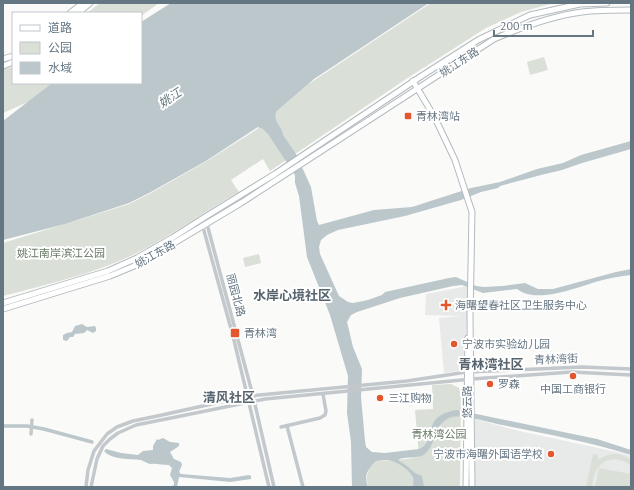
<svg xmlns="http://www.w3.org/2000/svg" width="634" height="490" font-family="'PT Sans','Noto Sans SC',sans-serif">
<rect width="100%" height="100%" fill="#fafaf8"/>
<g fill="#e8e9e9">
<path d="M468,286L465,370L444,373L439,318L461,316L425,315L426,294Z"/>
<path d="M475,419L515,430L621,453L631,456V487H475Z"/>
</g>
<g fill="#dadfd7">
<path d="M100,3H159L141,16V13H87Z"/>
<path d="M431,3H554L521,12L486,28L406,79L270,171L263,159L231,180L239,192C205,211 174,234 139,252C97,273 49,284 3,296V243L107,211L129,204L149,194L207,161L256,130L307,85Z"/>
<path d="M544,57L548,70L530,75L527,62Z"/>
<path d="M13,67V83H52L30,101L3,113V69Z"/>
<path d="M259,254L261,263L245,267L243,258Z"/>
<path d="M451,384L459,388L461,392L460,487H368L366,479L369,469L376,461C391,460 404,460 419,457L415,410L433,409L432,385Z"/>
<path d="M593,454L598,455V460C608,452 621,452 631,460V466C620,456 603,457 596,471C593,476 593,482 592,487H586Z"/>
<path d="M599,468L631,474V487H595Z"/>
</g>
<g fill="#bbc7cb">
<path d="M171,3H429L314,79L276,112C273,122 282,126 283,135L296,154L311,187L317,221L319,225L374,210L412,207L471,188L500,182L537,169L563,163L581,155L631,141V149L582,163L562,170L545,174L500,186L498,188L481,192L461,200L405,216L338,230L327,235L321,240L319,247L320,254L339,296L348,302L353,303L368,300L382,295L385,292L449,278L456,277L476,286L484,287L503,286L525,283L538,289H553L616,272L631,269V275C623,276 614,277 607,279C583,284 539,306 517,289L483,293L462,285L453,286L400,298L357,312L351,315L347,322L353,347L362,369L361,397L365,441L366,447L372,452L385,453L419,449C439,441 419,416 457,410L597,439L631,450V455C587,441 542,433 497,424C487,422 462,414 452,417C434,422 437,441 427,452C419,461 405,455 398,460L407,466L415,473L422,476L424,487H413C413,484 414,480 413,477C410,471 399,463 392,461C387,459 381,461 376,461C368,469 363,476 368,487H352L351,442L347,413L348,376L330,315L307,257L299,196L295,183V175L268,134L263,129L258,127L206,161L149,193L129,203L65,224L3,240V121L52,83H141V22Z"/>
<path d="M82,324L87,327L95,326L96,328V331L93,333L87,330L84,333L75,334L73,337H70L67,341L63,340V335L67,333L72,332L75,326Z"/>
<path d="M163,438L170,442L179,443V446L170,452L174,459L181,462L182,465L179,472L181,474L230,478L249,475L251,476V479L230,482L179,477L177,487H170L174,485V482L170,475L172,468L169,465C162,465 156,463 150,464C146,463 144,461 141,460C132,459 111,460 104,451L106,449L121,453L138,455L143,451L153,450V446L157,439L158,440Z"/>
</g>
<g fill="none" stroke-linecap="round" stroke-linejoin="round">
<path stroke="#bbc7cb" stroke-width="3.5" d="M3,426H27L44,429L92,442"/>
<g stroke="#b3babf" stroke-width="7">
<g id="secondary">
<path d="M70,13L83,3"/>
<path d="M78,13L90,3"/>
<path d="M3,59L13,56"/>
<path d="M3,66L13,62"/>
<path d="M413,81L435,118L455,160L472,212L470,317L472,487"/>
<path d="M3,303L108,271L137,258L172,238L205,217L275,174L423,75L478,40L530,15L580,4L607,3"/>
<path d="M3,309L110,276L139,264L241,203L494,39C522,27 551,16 582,12C598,10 615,10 631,10"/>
<path d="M466,487L468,338"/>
</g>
</g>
<g stroke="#c3c8cc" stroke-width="3.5">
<path d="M207,224L253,396L274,487"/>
<path d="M203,227L233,336L269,487"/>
<path d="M287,426L303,487"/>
<path d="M281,427L320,418L325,415L326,411L323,394"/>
<path d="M31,434L32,420"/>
<path d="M86,487L88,470L94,451L107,434L117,427L133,421L162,415L248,396L407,381L467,372L582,367L631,369"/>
<path d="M91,487L97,459L103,446L110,439L118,433L136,425L171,418L265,399L472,379L572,372L631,375"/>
</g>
<use href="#secondary" stroke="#fff" stroke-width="5"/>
</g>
<g fill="#e4572e" stroke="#fff" stroke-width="1.5">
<rect x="404" y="112" width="8" height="8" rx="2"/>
<path d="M444 299h4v4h4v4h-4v4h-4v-4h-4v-4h4z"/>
<rect x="230" y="328" width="10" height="10" rx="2"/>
<circle cx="454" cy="344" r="4"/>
<circle cx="573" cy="376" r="4"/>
<circle cx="490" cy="384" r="4"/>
<circle cx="380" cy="398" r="4"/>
<circle cx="551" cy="454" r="4"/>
</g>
<g text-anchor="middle" stroke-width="4" stroke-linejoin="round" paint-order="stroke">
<g font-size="11" fill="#657683" stroke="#fff">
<text transform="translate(459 62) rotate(-33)" y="4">姚江东路</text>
<text transform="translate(155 254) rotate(-29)" y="4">姚江东路</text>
<text transform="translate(236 295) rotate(75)" y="4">丽园北路</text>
<text transform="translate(556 359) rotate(-2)" y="4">青林湾街</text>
<text transform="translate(467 402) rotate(-90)" y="4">悠云路</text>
</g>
<g font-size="11" fill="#657683" stroke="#fff" text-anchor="start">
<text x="416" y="120">青林湾站</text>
<text x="455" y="309">海曙望春社区卫生服务中心</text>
<text x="244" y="337">青林湾</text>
<text x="462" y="348">宁波市实验幼儿园</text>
<text x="498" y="388">罗森</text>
<text x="573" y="393" text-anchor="middle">中国工商银行</text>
<text x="388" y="402">三江购物</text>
<text x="543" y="458" text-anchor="end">宁波市海曙外国语学校</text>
</g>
<g font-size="11" fill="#687a64" stroke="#fff">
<text x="61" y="257">姚江南岸滨江公园</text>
<text x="439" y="438">青林湾公园</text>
</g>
<g font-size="12" font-style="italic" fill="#60757c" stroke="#fff">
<text transform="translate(170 98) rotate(-33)" y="4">姚江</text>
</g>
<g font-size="13" font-weight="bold" fill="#57646e" stroke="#fff">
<text x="292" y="300">水岸心境社区</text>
<text x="491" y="369">青林湾社区</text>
<text x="229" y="402">清风社区</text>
</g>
</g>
<rect width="634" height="490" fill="none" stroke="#657683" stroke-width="8"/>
<rect x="12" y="12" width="130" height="72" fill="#ffffff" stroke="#c1c8cd"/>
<rect x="20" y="25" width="20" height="6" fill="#ffffff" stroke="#c1c8cd"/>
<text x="48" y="32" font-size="12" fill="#657683">道路</text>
<rect x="20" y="42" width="20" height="12" fill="#dadfd7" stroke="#c1c8cd"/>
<text x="48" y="52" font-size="12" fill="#657683">公园</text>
<rect x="20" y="62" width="20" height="12" fill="#bbc7cb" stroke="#c1c8cd"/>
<text x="48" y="72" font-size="12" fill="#657683">水域</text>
<path d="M494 30v6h99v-6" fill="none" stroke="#657683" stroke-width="2"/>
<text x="500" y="30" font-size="12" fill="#657683" stroke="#ffffff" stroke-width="3" paint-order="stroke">200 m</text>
</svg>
